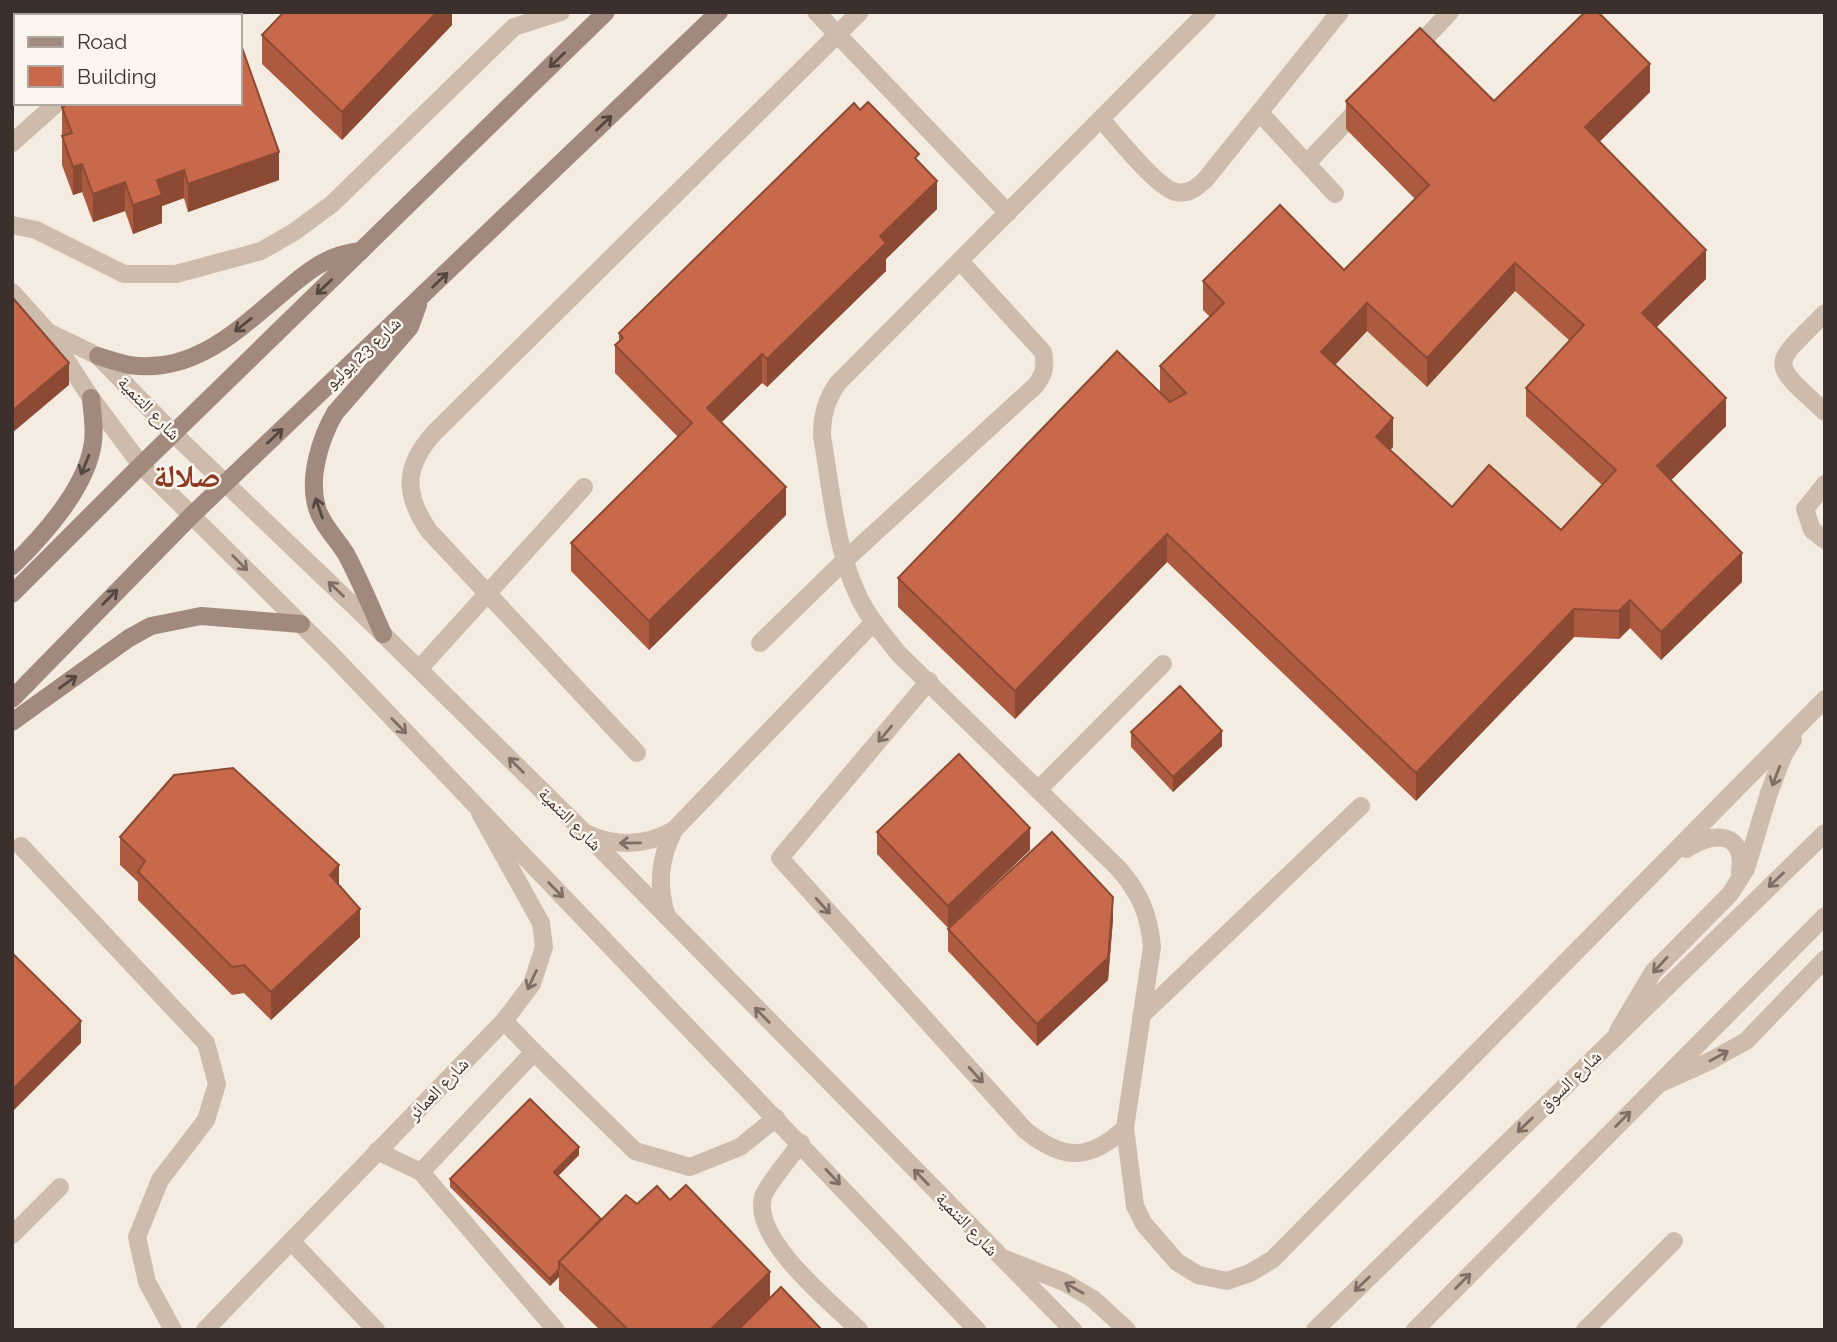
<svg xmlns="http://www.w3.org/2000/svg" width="1837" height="1342" font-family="Raleway,'Noto Naskh Arabic',sans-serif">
<rect width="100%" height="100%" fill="#f4ebe1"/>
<path fill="#ecdcc8" d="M1515,291L1584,354L1526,417L1616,498L1561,559L1452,535L1321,380L1367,331L1427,386Z"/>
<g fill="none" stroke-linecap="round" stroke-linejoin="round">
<g stroke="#cdbbac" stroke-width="18">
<path d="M816,12L1008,213"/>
<path d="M1207,12L837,384C826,401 822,415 822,436C831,487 835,544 856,591C866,615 883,634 899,654L1118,868C1140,893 1149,914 1152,947L1125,1128L1135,1206L1144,1224L1177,1262L1198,1275L1227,1281L1250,1273L1273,1259L1825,699"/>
<path d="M156,16L160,12"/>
<path d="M1412,52L1450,12"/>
<path d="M1260,113L1335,194"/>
<path d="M1101,119C1115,135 1158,189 1176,192C1188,195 1197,187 1205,180L1340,12"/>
<path d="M12,143L57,103"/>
<path d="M1307,163L1361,106"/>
<path d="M12,225L36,230L124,274H176L261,251L294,232L332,204L514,27L561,12"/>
<path d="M1825,313C1772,367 1767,359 1825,412"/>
<path d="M1825,484L1805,509L1812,530L1825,540"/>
<path d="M760,643L844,561L1035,386C1044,375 1046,367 1043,352L960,261"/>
<path d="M419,669L584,487"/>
<path d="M929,681L780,858L1025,1130C1063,1161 1090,1161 1125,1128"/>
<path d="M637,753L429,531C403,493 404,466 435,432L860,12"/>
<path d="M1038,790L1163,664"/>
<path d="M585,833C615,847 644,847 674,830L873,623"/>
<path d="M21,846L206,1043L217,1084L206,1120L160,1180L137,1237L147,1282L173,1330"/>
<path d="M1686,849C1712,831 1746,831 1740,872"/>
<path d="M667,917C657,886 659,860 674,830"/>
<path d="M1141,1016L1361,806"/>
<path d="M504,1021L534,1052"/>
<path d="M1618,1031L1653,972L1730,894L1746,869L1769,793L1783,756L1793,740"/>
<path d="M1661,1083L1710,1061L1746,1041L1825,959"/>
<path d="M801,1143C792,1155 766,1186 763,1197C752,1240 831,1302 859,1330"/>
<path d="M377,1151L421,1172L534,1052L635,1151L690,1167L740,1147L776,1118"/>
<path d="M421,1172L556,1330"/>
<path d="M1585,1330L1674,1241"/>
</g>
<g stroke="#cdbbac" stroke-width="18">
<path d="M12,1235L60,1187"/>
<path d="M291,1241L376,1330"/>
<path d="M205,1330L504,1021L532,984L544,947L541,923L480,813"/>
</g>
<g stroke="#cdbbac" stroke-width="18">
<path d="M12,292L48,332L91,398L141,465L332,655L977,1330"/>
<path d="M48,332L98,356L174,434L383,634L585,833L1073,1330"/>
<path d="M1005,1259L1064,1282L1093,1299L1127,1330"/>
<path d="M1315,1330L1825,833"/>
<path d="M1415,1330L1825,916"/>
</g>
<g stroke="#a18a7d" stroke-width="18">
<path d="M98,356C108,359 119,363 129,365C195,375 240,328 287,289C310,269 330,254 361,251"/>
<path d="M12,566C44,535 87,488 93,442C95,428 92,412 91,398"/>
<path d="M12,594L141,465L606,12"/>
<path d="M383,634C371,607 360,580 346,554C337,539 322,525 317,508C308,478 320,439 335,413L410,327L418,305"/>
<path d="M12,699L192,515L719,12"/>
<path d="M12,722L129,638L151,626L201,616L301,624"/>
</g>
</g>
<g fill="#ac5a40" fill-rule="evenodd">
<path d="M12,12H93V16H16V74L12,70Z"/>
<path d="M452,12V25L342,140L262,64V35Z"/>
<path d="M1650,92L1599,142L1706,279L1657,327L1726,426L1671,480L1742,582L1661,660L1630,628L1619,639L1574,637L1416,801L1167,562L1015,719L898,607V578L1160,392V366L1210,317L1203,310V281L1344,270L1415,199L1346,129V101H1494ZM1515,291L1570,341L1526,388V416L1602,485L1561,530L1452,507L1390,450L1393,447L1335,365L1367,331L1427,387Z"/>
<path d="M62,107L279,180L188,212L184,198L162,206V223L133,234L125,211L93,222L82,192L73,195L62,165Z"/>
<path d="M919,162L937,209L886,259V271L767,387L762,383L722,422L786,515L649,650L571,571V543L678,437L615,373V345L619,342V333Z"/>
<path d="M1131,732L1222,746L1173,792L1131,747Z"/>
<path d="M877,832L1030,850L948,928L877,854Z"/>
<path d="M120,837L339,886L360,937L271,1020L244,993L232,995L138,900V882L120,865Z"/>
<path d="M1113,919L1108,980L1037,1046L948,951V929Z"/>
<path d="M579,1155L558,1176L601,1219L637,1204L670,1200L770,1299L822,1330H600L559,1290V1277L550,1286L450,1187V1179Z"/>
</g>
<g fill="#8c4a34">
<path d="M76,12H93V16H72Z"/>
<path d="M437,12H452V25L342,140V112Z"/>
<path d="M1650,64V92L1585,156V127Z"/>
<path d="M279,152V180L188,212V184Z"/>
<path d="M82,164V192L73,195V167Z"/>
<path d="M184,170V198L162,206V223L133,234V205L157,180Z"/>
<path d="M937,181V209L886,259V271L767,387V359L880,236Z"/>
<path d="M125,182V211L93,222V194Z"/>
<path d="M1706,250V279L1642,341V313Z"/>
<path d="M1515,263V291L1427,387V358Z"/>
<path d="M1367,303V331L1321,380V352Z"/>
<path d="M762,354V383L707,436V408Z"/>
<path d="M69,363V385L12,433V411Z"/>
<path d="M1726,398V426L1657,494V466Z"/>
<path d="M1393,418V447L1376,465V437Z"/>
<path d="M786,487V515L649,650V621Z"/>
<path d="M1167,534V562L1015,719V691Z"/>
<path d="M1742,553V582L1661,660V632Z"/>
<path d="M1630,600V628L1619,639V611Z"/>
<path d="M1574,609V637L1416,801V773Z"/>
<path d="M1222,731V746L1173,792V777Z"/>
<path d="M1030,828V850L948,928V906Z"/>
<path d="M339,865V894L330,875Z"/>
<path d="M1113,897V919L1108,980L1037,1046V1024Z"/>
<path d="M360,909V937L271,1020V992Z"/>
<path d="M81,1021V1043L12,1112V1090Z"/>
<path d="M579,1147V1155L554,1180V1172Z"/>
<path d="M559,1269V1277L550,1286V1279Z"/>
<path d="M770,1272V1300L739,1330H710Z"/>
</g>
<g fill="#c8694b" stroke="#8c4a34" stroke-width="2" fill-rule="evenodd">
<path d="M12,12H76L72,16H16V52L12,48Z"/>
<path d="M284,12H437L342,112L262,35Z"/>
<path d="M1585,12H1598L1650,64L1585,127L1706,250L1642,313L1726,398L1657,466L1742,553L1661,632L1630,600L1619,611L1574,609L1416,773L1167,534L1015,691L898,578L1117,351L1170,402L1186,393L1160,366L1224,303L1203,281L1280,205L1344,270L1429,185L1346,101L1420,28L1494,101ZM1515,263L1584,325L1526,388L1616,470L1561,530L1489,465L1452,507L1376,437L1393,418L1321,352L1367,303L1427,358Z"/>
<path d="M240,42L279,152L188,184L184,170L157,180L162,195L133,205L125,182L93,194L82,164L73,167L62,136L72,133L62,107L72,103H240Z"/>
<path d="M868,102L919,154L915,158L937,181L880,236L886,243L767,359L762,354L707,408L786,487L649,621L571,543L692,423L615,345L623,338L619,333L854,103L860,110Z"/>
<path d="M12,297L69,363L12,411Z"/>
<path d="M1180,686L1222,731L1173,777L1131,732Z"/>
<path d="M959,754L1030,828L948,906L877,832Z"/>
<path d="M233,768L339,865L330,875L360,909L271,992L244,965L232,967L138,872L145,861L120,837L174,775Z"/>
<path d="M1052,832L1113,897L1108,958L1037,1024L948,929Z"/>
<path d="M12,953L81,1021L12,1090Z"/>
<path d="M530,1099L579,1147L554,1172L601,1219L559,1262V1269L550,1279L450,1179Z"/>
<path d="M686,1185L770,1272L710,1330H628L559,1262L626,1195L637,1204L657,1186L670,1200Z"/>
<path d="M781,1287L822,1330H738Z"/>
</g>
<defs><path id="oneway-shaft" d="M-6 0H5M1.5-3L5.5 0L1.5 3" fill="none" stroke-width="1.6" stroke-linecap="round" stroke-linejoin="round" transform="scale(1.75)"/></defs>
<g stroke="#544640">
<use href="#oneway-shaft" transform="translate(557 60) rotate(136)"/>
<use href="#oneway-shaft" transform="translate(604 123) rotate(-44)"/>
<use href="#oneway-shaft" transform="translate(440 280) rotate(-44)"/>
<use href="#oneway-shaft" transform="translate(324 287) rotate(136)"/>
<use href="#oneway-shaft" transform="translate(243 325) rotate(141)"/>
<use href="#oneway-shaft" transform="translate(275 436) rotate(-43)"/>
<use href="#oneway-shaft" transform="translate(85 465) rotate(112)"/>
<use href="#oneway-shaft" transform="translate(319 508) rotate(-109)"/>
<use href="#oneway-shaft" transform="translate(110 597) rotate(-45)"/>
<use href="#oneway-shaft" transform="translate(68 682) rotate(-36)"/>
</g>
<g stroke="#7d6f65">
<use href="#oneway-shaft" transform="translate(240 563) rotate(45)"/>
<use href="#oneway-shaft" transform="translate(336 589) rotate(-136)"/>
<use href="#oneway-shaft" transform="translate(399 726) rotate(46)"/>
<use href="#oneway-shaft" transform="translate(885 734) rotate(130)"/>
<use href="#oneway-shaft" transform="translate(516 765) rotate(-135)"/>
<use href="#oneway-shaft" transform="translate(1776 776) rotate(111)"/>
<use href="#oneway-shaft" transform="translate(630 843) rotate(179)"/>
<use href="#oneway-shaft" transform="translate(1776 880) rotate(136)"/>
<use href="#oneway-shaft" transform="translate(556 890) rotate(45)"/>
<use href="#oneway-shaft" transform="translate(823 906) rotate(48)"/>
<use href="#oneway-shaft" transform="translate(1660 965) rotate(133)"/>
<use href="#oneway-shaft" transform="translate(532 980) rotate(115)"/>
<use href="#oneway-shaft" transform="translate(762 1015) rotate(-134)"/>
<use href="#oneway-shaft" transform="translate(1719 1056) rotate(-29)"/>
<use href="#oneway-shaft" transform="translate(976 1075) rotate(48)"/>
<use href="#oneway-shaft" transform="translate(1623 1119) rotate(-45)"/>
<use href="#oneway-shaft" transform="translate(1525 1125) rotate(136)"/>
<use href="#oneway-shaft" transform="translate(833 1177) rotate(47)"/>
<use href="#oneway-shaft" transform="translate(921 1177) rotate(-134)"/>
<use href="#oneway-shaft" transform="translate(1463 1281) rotate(-45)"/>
<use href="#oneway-shaft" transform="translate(1362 1284) rotate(136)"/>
<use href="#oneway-shaft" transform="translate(1074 1288) rotate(-150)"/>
</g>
<g text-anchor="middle" stroke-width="5" stroke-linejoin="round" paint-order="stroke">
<g font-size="18" fill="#3b302b" stroke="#fbf5ee">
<text transform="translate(363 353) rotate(-43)" y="6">شارع 23 يوليو</text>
<text transform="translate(149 408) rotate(46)" y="6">شارع التنمية</text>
<text transform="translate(570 819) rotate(45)" y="6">شارع التنمية</text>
<text transform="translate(1570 1081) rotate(-44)" y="6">شارع السوق</text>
<text transform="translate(438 1089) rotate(-46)" y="6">شارع العمائر</text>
<text transform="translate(967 1224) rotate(46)" y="6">شارع التنمية</text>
</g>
<g font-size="32" font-weight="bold" fill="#8c3b22" stroke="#fbf5ee">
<text x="187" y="487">صلالة</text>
</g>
</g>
<rect width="1837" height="1342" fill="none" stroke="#3b302b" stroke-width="28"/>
<rect x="14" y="14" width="228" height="91" fill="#fbf5ee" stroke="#aea6a0" stroke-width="2"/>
<rect x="28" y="37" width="35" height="10" fill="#a18a7d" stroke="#aea6a0" stroke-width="2"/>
<text x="77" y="49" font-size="21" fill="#3b302b">Road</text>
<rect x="28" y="66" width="35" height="21" fill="#c8694b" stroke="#aea6a0" stroke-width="2"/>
<text x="77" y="84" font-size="21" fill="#3b302b">Building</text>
</svg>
